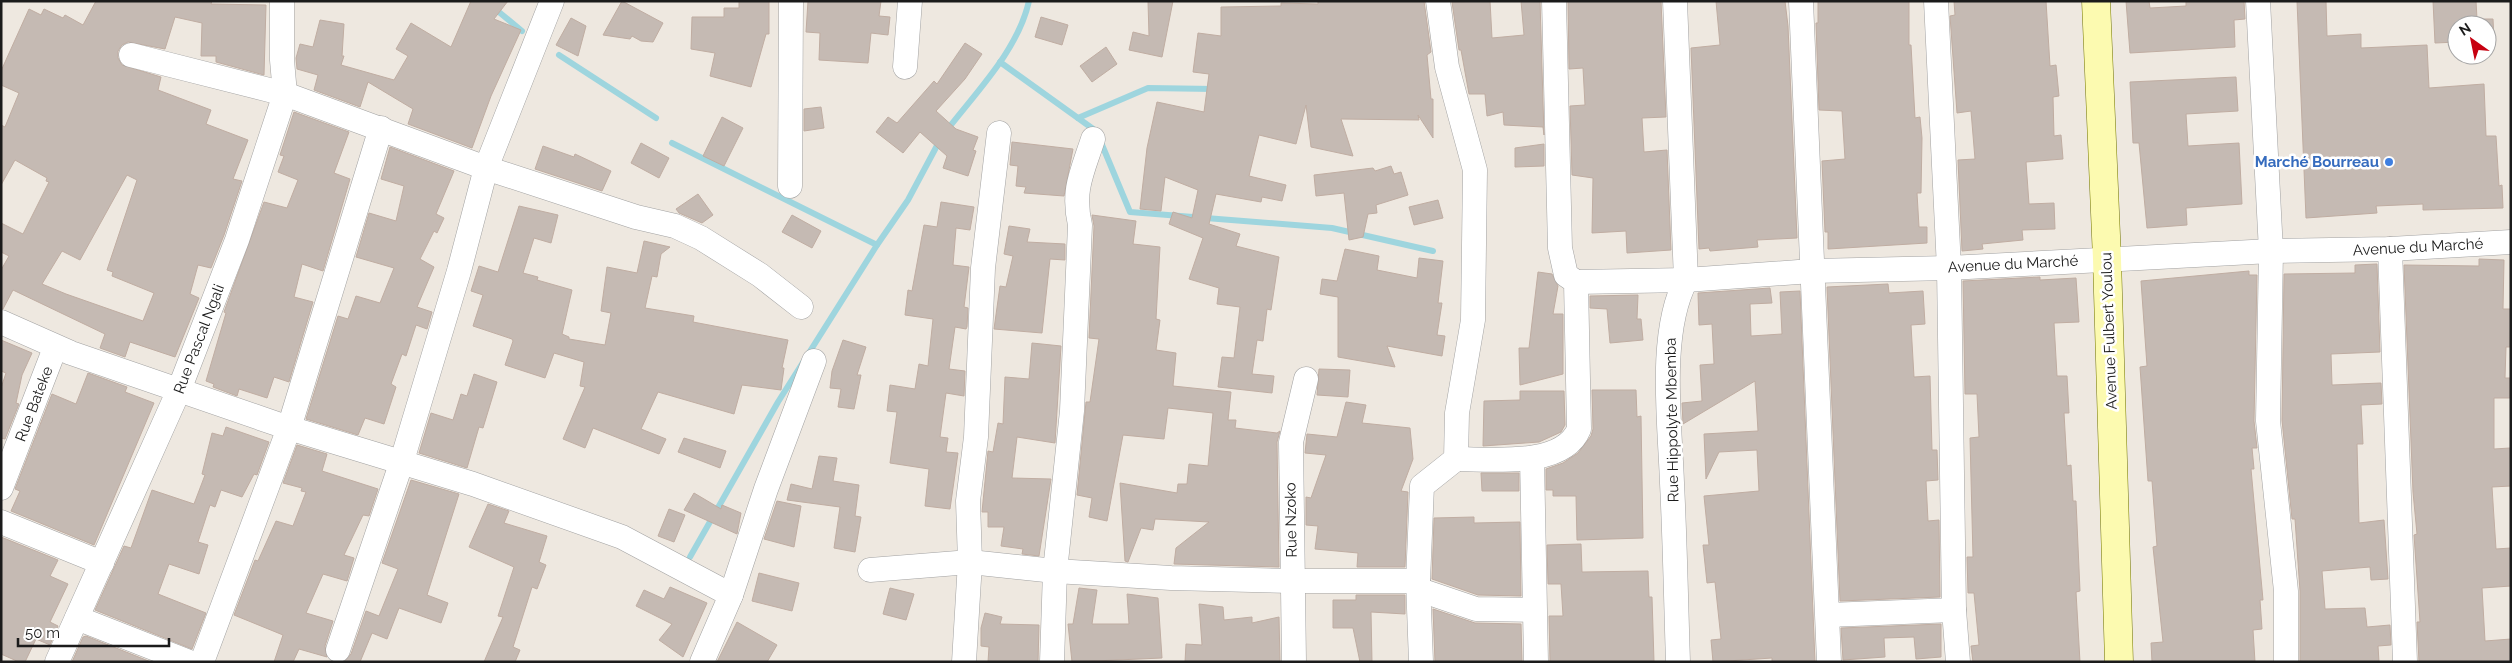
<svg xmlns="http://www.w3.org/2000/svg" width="2512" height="663" font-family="Raleway,sans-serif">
<rect width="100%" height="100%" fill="#eee8e0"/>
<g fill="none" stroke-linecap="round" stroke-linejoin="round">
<g stroke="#9ed5de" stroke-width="6">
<path d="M494,8L522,31"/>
<path d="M559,55L656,118"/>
<path d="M1000,62L1096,131"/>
<path d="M1078,118L1148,88L1214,89"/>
<path d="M947,130C977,91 1018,50 1029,1"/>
<path d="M1100,140L1130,212L1332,228L1433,251"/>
<path d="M672,143L877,245"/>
<path d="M690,557L778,402L877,245L908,200L940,140"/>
</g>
</g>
<g fill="#c5bab3" stroke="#c0ada2" fill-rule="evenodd">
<path d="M96,1H212L211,4L266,5L264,75L216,62V56H201L202,23L175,17L165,49L128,42L122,45L118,51V58L122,65L161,77L158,90L211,110L206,124L248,140L233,179L242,181L224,235L211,268L198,265L190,294L199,298L175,357L130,342L125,357L100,348L105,334L13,290L3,309H1V270L9,256L1,252V223L23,234L49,182L46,181L47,178L15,160L1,185V125L5,127L19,93L1,85V71L29,9L41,15L44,9L63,18L65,15L83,25ZM127,175L137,180L107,270L113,272L112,276L154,293L143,321L66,294L42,284L62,251L80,260Z"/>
<path d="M471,1H508L494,19L521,30L491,96L472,148L408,124L413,109L368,82L360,107L314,90L318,75L297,69L296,58L300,44L313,47L320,20L344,24L342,56H344L341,65L394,80L408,56L396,49L411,23L451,47Z"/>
<path d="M622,1L663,23L653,42L641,41L632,36L630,39L603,35Z"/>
<path d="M739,1H769V34H766L751,87L710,76L715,53L691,49L692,17H724V8H739Z"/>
<path d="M808,1H881L879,16L890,17L888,35L871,33L868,63L819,60L820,33L806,32Z"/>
<path d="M1148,1H1173L1162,57L1129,50L1133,32L1149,36Z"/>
<path d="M1318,1H1424L1431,52L1427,55L1431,99H1433V138L1418,115L1419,120L1341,119L1353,156L1311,147L1306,105L1296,144L1259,135L1249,176L1286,185L1282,201L1262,197L1261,202L1216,194L1209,224L1240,234L1236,246L1279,257L1271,310L1267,309L1263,341L1257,340L1252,374L1274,376L1272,393L1218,387L1222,357L1234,358L1240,307L1217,304L1219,288L1189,279L1203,238L1169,224L1173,212L1192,218L1198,190L1165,177L1161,211L1140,209L1147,148L1157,102L1204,112L1209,74L1193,72L1198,33L1221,36V7L1281,6V3L1318,4Z"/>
<path d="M1490,1L1492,38L1524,35L1521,1H1540L1544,135L1543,127L1504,125L1503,112L1487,116L1485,94H1469L1461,50H1459L1452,2Z"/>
<path d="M1568,1H1661L1666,117L1642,118L1644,152L1667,150L1671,250L1627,253L1626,231L1592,233L1593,178L1572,175L1570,106L1585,105L1583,68L1569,69Z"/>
<path d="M1716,1H1785L1788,26L1797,238L1757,240L1758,247L1710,251L1709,248L1699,249L1691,48L1720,45Z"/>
<path d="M1818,1H1909V45H1911L1915,118L1920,117L1922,138L1921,193H1917L1919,227H1927V243L1828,249V232H1825L1822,161L1845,159L1842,111L1819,110L1816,23H1818Z"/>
<path d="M1954,1H2046L2050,66L2056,65L2059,96L2053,97L2054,136L2061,135L2063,159L2026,162L2029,204L2054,203L2055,229L2022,230L2023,240L1982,244L1983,249L1962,251L1958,160L1975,159L1971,111L1957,113L1950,16L1955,15Z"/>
<path d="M2126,1H2149L2150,8L2186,6V1H2244L2245,19L2234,20L2235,47L2130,53Z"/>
<path d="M2297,1H2326L2327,36L2361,34V48L2427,45L2429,88L2484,84L2486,136H2496L2499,186L2502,185L2503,208L2423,210V204L2376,206L2377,213L2306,218Z"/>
<path d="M2433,1H2476L2477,19H2493L2494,39L2487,40V25H2457V42L2435,43Z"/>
<path d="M1041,17L1068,25L1062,45L1035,37Z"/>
<path d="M571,18L586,26L578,56L556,45Z"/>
<path d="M965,43L982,54L965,79L936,111L956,129L978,137L973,150L976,151L968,176L943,168L947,156L920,132L903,153L876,132L888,117L897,123L934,81L937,84Z"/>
<path d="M1106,47L1117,64L1092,82L1080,66Z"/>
<path d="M2236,77L2238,111L2186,114L2188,146L2239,143L2242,204L2186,208L2187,225L2147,228L2139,143H2133L2130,82Z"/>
<path d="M821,107L824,128L804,131V109Z"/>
<path d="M294,112L349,132L334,173L350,179L323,271L302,264L294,297L313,302L289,382L274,377L267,398L239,389L237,396L213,387L214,384L206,381L226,313L224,312L264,202L287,208L298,180L278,172L284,156L280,155Z"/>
<path d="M722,117L743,128L724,166L703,156Z"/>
<path d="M1012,142L1073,149L1064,196L1024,193L1026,187L1016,186L1018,166L1010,165Z"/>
<path d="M641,143L669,158L659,178L631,163Z"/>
<path d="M1544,144V166L1515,167V148Z"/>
<path d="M543,146L574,157L575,154L611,171L602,191L535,169Z"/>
<path d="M390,147L454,171L436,214L444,218L437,233L434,231L420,259L434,267L417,307L432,312L427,329L416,325L406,356L402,354L391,384L396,387L384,424L365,418L358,435L306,419L338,316L348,319L356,296L380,303L394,268L356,257L369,213L396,221L404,186L381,179Z"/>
<path d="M1391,166L1394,174L1401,172L1408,195L1376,205L1377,213L1368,214L1363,237L1349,240L1344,193L1316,196L1314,175L1373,168L1375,171Z"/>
<path d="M698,194L713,215L702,223L679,213L676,209Z"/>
<path d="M1438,200L1443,218L1414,225L1409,207Z"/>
<path d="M941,202L974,207L970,230L956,228L953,265L969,267L964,307L968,308L967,327L966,329L955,327L949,369L965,371L964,396L946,393L940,437L948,438L946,452L958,453L950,509L925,506L929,469L890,463L897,412L887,411L890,385L915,389L919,364L928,366L933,319L905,315L908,290L912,291L924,225L937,227Z"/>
<path d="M519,206L558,215L551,243L534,238L523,273L538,277L537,280L572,290L562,334L569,337V339L605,345L611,313L601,311L607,267L637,273L644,241L670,247L661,254L657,277L652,276L645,308L694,316L693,322L788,340L782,368H784L781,390L742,385L734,414L658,392L641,429L666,439L659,454L593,428L585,448L563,439L585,387L580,386L584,362L554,353L545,378L505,365L513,341L512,339L473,326L483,295L471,291L479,266L498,272Z"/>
<path d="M792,215L821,231L812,248L782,232Z"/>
<path d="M1092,215L1136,221L1133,244L1160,247L1156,319L1160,320L1156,350L1176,353L1173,386L1231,392L1228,420H1236L1235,428L1277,433L1280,431L1277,442L1279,567L1174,564L1176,548L1209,522L1155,519L1153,530L1141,528L1128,562L1125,561L1120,483L1177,493L1178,484H1187L1189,464L1208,466L1213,413L1168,408L1164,439L1123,435L1107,521L1089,517L1092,498L1077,495L1086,402H1090L1099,339L1089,338L1094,226Z"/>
<path d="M1009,226L1030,229L1027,242L1065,244V260L1050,259L1042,333L994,329L1000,286L1006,287L1013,256L1004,254Z"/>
<path d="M1345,249L1379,256L1377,270L1417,278L1419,258L1443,261L1438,303H1442L1437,335L1445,336L1442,356L1387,346L1395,367L1338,357V297L1320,294L1322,279L1337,281Z"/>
<path d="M2479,259L2504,260L2503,309H2511L2510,347H2506L2505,378H2510V398H2494V449L2510,448L2511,486L2492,487L2496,549L2511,548V586L2482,588L2485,641L2511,639V662H2419L2417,622H2420L2414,535L2417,534L2413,492L2404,265L2479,266Z"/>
<path d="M2377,264L2380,352L2331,354L2332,385L2381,383L2382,404L2361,405L2363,444H2357L2359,523L2384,520L2388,579L2371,580L2370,567L2322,571L2325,609L2365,608L2367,627L2390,625L2391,645L2378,646L2379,662H2300V591L2295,519H2292L2282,420L2284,274L2355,273V265Z"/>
<path d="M2249,271V275H2257L2254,421L2257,448H2252L2254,469H2251L2263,600H2260L2262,629L2253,630L2255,662H2152L2151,643L2163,642L2153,547L2157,546L2152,481H2148L2140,367L2147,366L2141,281Z"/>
<path d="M1538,272L1552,274L1558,286L1553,314H1563V374L1520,385L1519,348H1529Z"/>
<path d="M2040,277V280L2076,278L2079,322L2054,323L2057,376H2067L2069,413H2064L2067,466L2071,465L2073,501H2076L2080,591L2076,592L2080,662H1973L1971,646L1979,645L1974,593H1968L1967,557H1973L1970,438L1979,437L1977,394H1965L1963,281Z"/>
<path d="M1888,284L1889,293L1923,291L1925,324L1911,325L1914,377L1930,376L1932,450H1937L1938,480L1926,481L1928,521L1939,520L1940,597L1840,601L1827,287Z"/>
<path d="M1770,288L1772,303L1750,304L1751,336L1782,334L1780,292L1800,291L1815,662H1772V658L1713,662L1711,640L1721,639L1715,582L1707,583L1703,545H1709L1704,496L1759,491L1757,450L1719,452L1706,479L1704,434L1758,431L1755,381L1683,424L1682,403L1702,401L1700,365L1714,364L1712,324L1699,325L1698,293Z"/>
<path d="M1638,295L1637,319H1641L1643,340L1610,343L1607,309L1590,308V296Z"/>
<path d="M1,340L32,353L22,375L16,403L19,404L5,439L1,438V388L6,373L1,371Z"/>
<path d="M843,340L866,347L857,375H861L854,409L838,407L841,389L830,388L832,371Z"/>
<path d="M1032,343L1061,346L1055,443L1017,437L1012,478L1051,479L1039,556L1022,554L1023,549L1001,546L1004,527H988V512H982L988,451L993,452L998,423L1003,424L1005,377L1029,379Z"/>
<path d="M1319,369L1350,370L1348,397L1317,395Z"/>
<path d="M88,373L127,387L125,392L154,403L94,545L11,511L20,491L15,489L52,394L76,404Z"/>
<path d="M474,374L497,382L483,428L479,427L467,468L419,453L431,413L453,420L461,394L467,396Z"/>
<path d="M1592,390H1636L1637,417L1641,416L1643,538L1577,540L1576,496H1553V490H1546V469L1563,463L1578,453L1591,436L1593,429Z"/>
<path d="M1520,391H1564L1565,425L1561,432L1539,442L1483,446L1484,401L1520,400Z"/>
<path d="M1346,402L1366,405L1362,423L1410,428L1413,459L1401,491L1408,492L1405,567H1357L1358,553L1315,549L1318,526L1306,525V497L1311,498L1326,455L1305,453L1307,434L1337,437Z"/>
<path d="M226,427L269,442L257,475L254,474L242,497L221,490L215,507L210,505L198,542L208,545L199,574L169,564L158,594L206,613L192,649L95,610L124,546L131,548L152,490L194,504L205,475L202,474L212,433L223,436Z"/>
<path d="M684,438L726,451L720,468L678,452Z"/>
<path d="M297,445L327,454L322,471L378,489L369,516L363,515L344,555L354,558L347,581L323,574L306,613L333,621L325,646L327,657L299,649L293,662H274L283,635L234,615L255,560L258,561L276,521L293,526L306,492L301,491L302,488L283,483Z"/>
<path d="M819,456L837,458L833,481L859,485L855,516L861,517L855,552L834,548L840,507L787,500L791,484L812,489Z"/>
<path d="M1481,473H1519V491H1482Z"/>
<path d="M411,480L459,494L427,595L448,603L441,623L399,608L387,639L372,633L360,662H344L351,654L366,611L379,616L398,569L382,563Z"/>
<path d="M694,493L721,509L722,505L741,513L737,534L684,510Z"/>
<path d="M777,501L801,506L794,547L764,539Z"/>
<path d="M488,504L509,511L504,523L547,536L539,562L546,565L537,589L532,587L513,647L520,650L515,662H484L503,617L498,616L514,567L469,547Z"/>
<path d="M669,509L685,515L674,542L658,536Z"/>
<path d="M1474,517V523L1520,522L1521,596L1478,595L1432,579L1434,518Z"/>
<path d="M1,537L58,560L50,576L68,584L50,622L58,626L50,645L36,639L25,662H19L1,654Z"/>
<path d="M1581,544L1582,572L1648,571L1649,597H1652L1654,662H1550L1549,616H1563L1561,584H1548L1547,545Z"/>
<path d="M759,573L799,583L792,611L752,601Z"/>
<path d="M670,587L707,603L683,657L659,640L672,624L636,606L644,590L664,599Z"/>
<path d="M890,588L914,594L906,620L883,614Z"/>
<path d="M1079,588L1097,590L1092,624H1129L1127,594L1158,598L1162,658L1072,662L1068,624H1073Z"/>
<path d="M1356,595H1405V614L1371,612L1372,662H1360L1353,628H1333V600H1356Z"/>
<path d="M1199,604L1223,607L1224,620L1252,617V623L1279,617L1280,662H1185L1186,644L1202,645Z"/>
<path d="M1433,609L1475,623L1521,624L1522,662H1435Z"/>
<path d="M985,613L1002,617L1000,624L1039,625L1038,662H988L989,647L981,646V628Z"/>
<path d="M737,622L777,645L767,662H717Z"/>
<path d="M1941,624V657L1916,659L1914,637L1884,638L1885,657L1843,660L1841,628Z"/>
<path d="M86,636L151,662H72L83,637Z"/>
</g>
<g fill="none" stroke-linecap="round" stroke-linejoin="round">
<g stroke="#a2a2a2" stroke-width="25">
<g id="street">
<path d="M1675,1L1686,280C1658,333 1670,423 1672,483C1675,542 1676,602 1678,662"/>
<path d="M1801,1L1829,662"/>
<path d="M1936,1L1949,268L1954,610L1958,662"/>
<path d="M2258,1L2271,251L2268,421L2286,591V662"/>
<path d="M131,55L285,94L486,168L636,217L675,226L701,238L760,275L801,307"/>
<path d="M905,67L910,1"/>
<path d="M790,186L791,1"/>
<path d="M2390,249L2405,662"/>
<path d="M1576,282L1686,280L1812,271L1949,268L2271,251L2390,249L2511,242"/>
<path d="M1,322L71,353L289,428L473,484L622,537L731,595"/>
<path d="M1532,458L1536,662"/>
<path d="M1456,459C1491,459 1563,468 1579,429L1576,282L1566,275L1560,248L1554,1"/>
<path d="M1,488L55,348"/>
<path d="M1,522L102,563"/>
<path d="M870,570L970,562L1055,571L1171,578L1291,581H1418"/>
<path d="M1420,590L1476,609L1534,610"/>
<path d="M1828,615L1954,610"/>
<path d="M77,618L189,662"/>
<path d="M338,650L401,464L459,271L486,168L552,1"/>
<path d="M57,662L179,390L237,240L285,94L282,60V1"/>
<path d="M202,662L289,428L381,128"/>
<path d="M702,662L731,595L766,489L814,361"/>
<path d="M964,662L970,562L968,501L976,437L983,268L999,133"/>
<path d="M1052,662L1055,571L1072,411L1080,225C1072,190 1082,173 1093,139"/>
<path d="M1294,662L1291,442L1306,379"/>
<path d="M1421,662L1418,581L1422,486L1456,459L1457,413L1473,320L1475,170L1447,67L1438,1"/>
</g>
</g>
<g stroke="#727500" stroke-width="29">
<path id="secondary" d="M2096,1L2107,259L2119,662"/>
</g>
<use href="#street" stroke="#fff" stroke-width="24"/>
<use href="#secondary" stroke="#fcfab0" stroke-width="28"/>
</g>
<circle fill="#3f7fe0" stroke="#fff" stroke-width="2" cx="2389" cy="162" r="5"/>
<g text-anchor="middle" stroke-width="5" stroke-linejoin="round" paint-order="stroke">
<g font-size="15" font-weight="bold" fill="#366cbe" stroke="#fff" text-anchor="end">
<text x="2379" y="167">Marché Bourreau</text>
</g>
<g font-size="15" fill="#1b1b1b" stroke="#fff">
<text transform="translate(2418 247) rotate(-3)" y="5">Avenue du Marché</text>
<text transform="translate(2013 264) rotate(-3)" y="5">Avenue du Marché</text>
<text transform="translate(2109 331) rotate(-92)" y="5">Avenue Fulbert Youlou</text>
<text transform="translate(199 339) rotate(-69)" y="5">Rue Pascal Ngali</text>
<text transform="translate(34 404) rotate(-69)" y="5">Rue Bateke</text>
<text transform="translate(1672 420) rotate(-91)" y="5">Rue Hippolyte Mbemba</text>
<text transform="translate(1291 520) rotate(-91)" y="5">Rue Nzoko</text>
</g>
</g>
<rect width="2512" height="663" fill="none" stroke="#1b1b1b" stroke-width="5"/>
<g transform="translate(2472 40) rotate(327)"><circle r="24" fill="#ffffff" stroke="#a4a4a4"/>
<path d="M0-4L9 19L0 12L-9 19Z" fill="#c70010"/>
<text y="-8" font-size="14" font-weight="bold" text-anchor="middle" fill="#1b1b1b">N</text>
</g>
<path d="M18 638v8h151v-8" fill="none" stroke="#1b1b1b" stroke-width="2.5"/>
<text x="25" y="638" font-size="15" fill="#1b1b1b" stroke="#ffffff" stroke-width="4" paint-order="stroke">50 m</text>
</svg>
